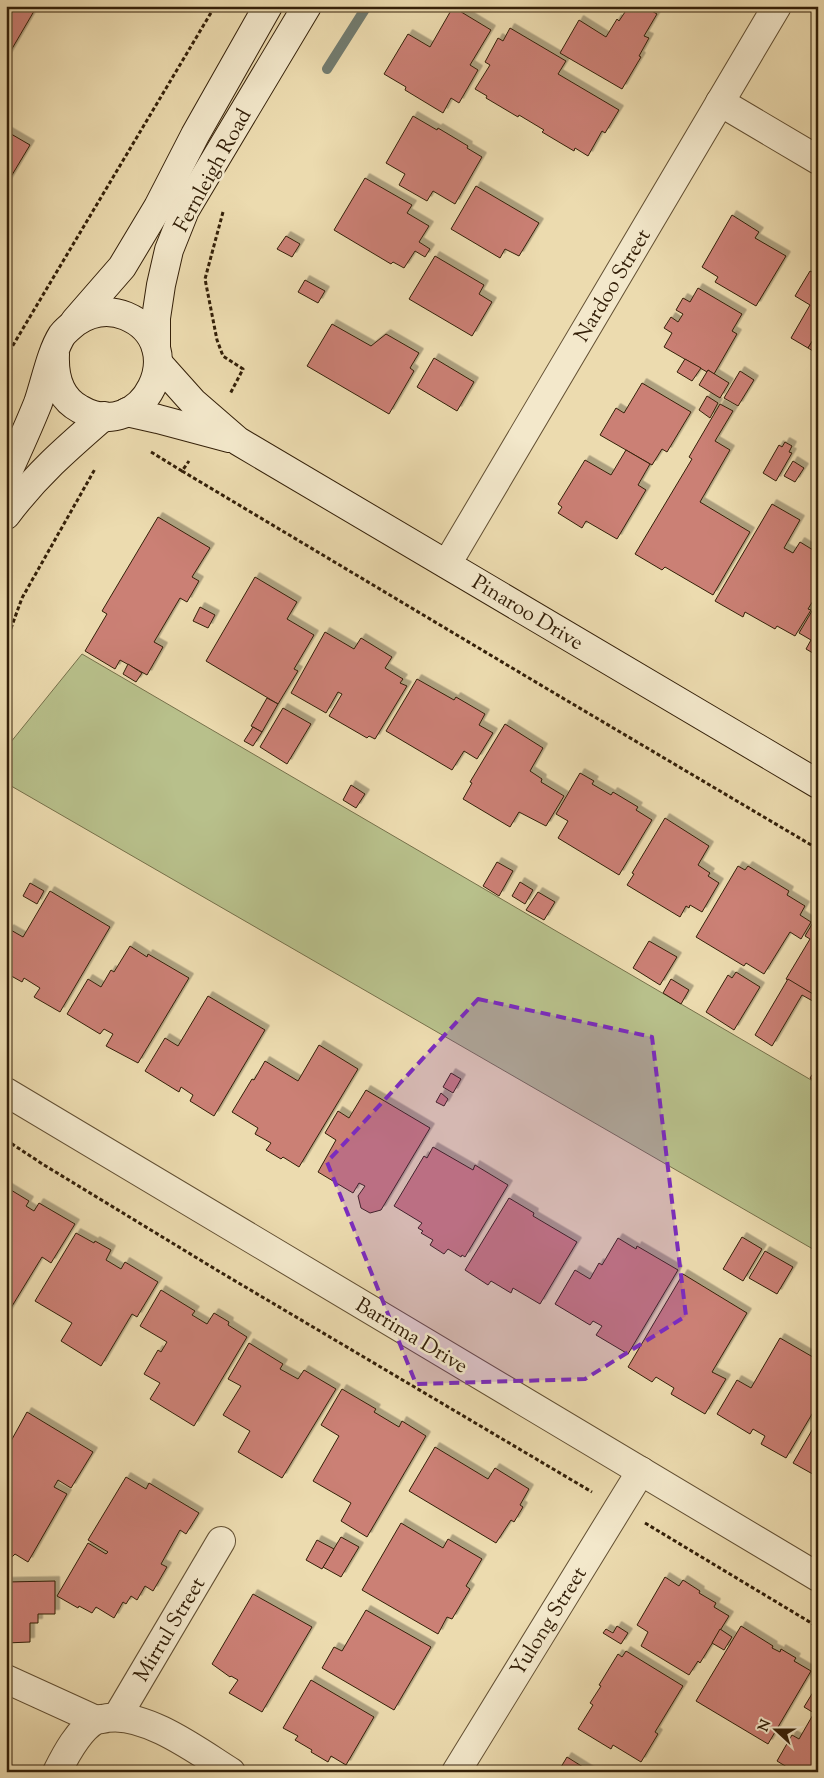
<svg xmlns="http://www.w3.org/2000/svg" width="824" height="1778" font-family="'Sorts Mill Goudy',serif">
<defs>
<filter id="shadow"><feDropShadow dx="4.5" dy="-4.5" stdDeviation="0" flood-color="#0004"/></filter>
</defs>
<rect width="100%" height="100%" fill="#ecdbaf"/>
<filter id="stains"><feTurbulence type="fractalNoise" baseFrequency=".004" numOctaves="4"/><feColorMatrix values="0 0 0 0 .2 0 0 0 0 .09 0 0 0 0 .02 0 0 0 .5 -.17"/></filter>
<radialGradient id="worn" r=".72"><stop offset=".6" stop-color="#630" stop-opacity="0"/><stop offset="1" stop-color="#630" stop-opacity=".3"/></radialGradient>
<path fill="#b8c08b" stroke="#76704a" d="M82,654L818,1084V1252L6,783V748Z"/>
<g fill="none" stroke-linecap="round" stroke-linejoin="round">
<path stroke="#727c70" stroke-width="10" d="M327,69L367,6"/>
</g>
<g fill="#cb8075" stroke="#342009" filter="url(#shadow)">
<path d="M6,6H37L6,59Z"/>
<path d="M629,6H643L657,14L644,36L649,38L639,56L641,57L622,89L560,53L579,20L606,37L617,19L619,21Z"/>
<path d="M453,7L491,30L470,65L478,70L459,103L451,98L443,113L405,90L406,87L384,74L408,34L430,47Z"/>
<path d="M510,28L566,61L558,74L619,110L605,133L602,131L588,156L575,148L574,151L542,132L544,130L519,115L518,117L486,98L487,96L475,89L490,65L485,62L498,38L503,41Z"/>
<path d="M413,116L437,130L438,128L468,146L467,148L482,157L455,204L433,191L427,201L399,185L405,174L386,163Z"/>
<path d="M6,131L30,145L6,185Z"/>
<path d="M365,178L412,205L407,213L429,226L419,242L430,249L425,257L415,251L404,268L393,262L391,264L334,230Z"/>
<path d="M476,186L539,223L519,256L505,249L500,258L451,229Z"/>
<path d="M732,215L759,232L755,238L786,256L756,306L715,282L718,277L702,267Z"/>
<path d="M286,236L300,244L292,257L277,249Z"/>
<path d="M435,256L484,285L479,294L492,302L472,336L409,299Z"/>
<path d="M810,271L818,275V332L808,348L791,338L810,305L795,296Z"/>
<path d="M305,280L325,291L318,303L298,292Z"/>
<path d="M698,288L742,314L732,331L737,334L714,374L708,370L707,372L664,347L672,333L664,328L671,317L678,322L683,314L676,310L683,298L690,302Z"/>
<path d="M332,324L371,346L386,334L419,353L410,368L414,371L389,414L307,366Z"/>
<path d="M818,332V354L808,348Z"/>
<path d="M434,358L474,382L457,411L417,387Z"/>
<path d="M685,359L701,368L692,381L677,372Z"/>
<path d="M708,370L729,383L720,398L699,385Z"/>
<path d="M740,371L754,380L738,406L724,398Z"/>
<path d="M642,383L691,412L667,452L662,449L652,465L600,435L616,408L624,413Z"/>
<path d="M707,396L718,403L710,418L699,410Z"/>
<path d="M720,404L733,411L715,441L730,450L700,502L750,532L713,595L665,567L662,570L635,554L692,459L689,457Z"/>
<path d="M785,442L792,446L789,452L792,453L776,481L763,473L779,445L782,447Z"/>
<path d="M626,450L650,464L638,485L646,490L617,539L586,521L582,528L558,513L562,507L558,504L585,460L611,475Z"/>
<path d="M793,461L804,468L795,482L784,476Z"/>
<path d="M772,504L800,520L784,548L793,553L800,542L818,553V598L816,596L808,609L811,610L795,636L777,626L775,629L745,612L743,617L715,601Z"/>
<path d="M158,517L210,548L192,577L199,581L187,602L180,598L154,642L163,647L147,675L120,660L115,669L85,651L107,614L102,611Z"/>
<path d="M255,577L297,602L287,619L314,635L294,669L298,671L278,704L206,661Z"/>
<path d="M200,607L215,615L208,628L193,621Z"/>
<path d="M812,611L818,614V656L806,649L811,640L799,633Z"/>
<path d="M325,632L354,649L361,638L392,657L385,668L403,679L400,683L407,686L375,739L369,736L367,738L329,716L342,694L338,692L326,713L291,693Z"/>
<path d="M128,664L142,673L136,682L123,674Z"/>
<path d="M417,679L454,700L456,697L485,714L479,725L493,733L477,759L464,751L452,770L386,731Z"/>
<path d="M267,698L278,704L262,732L251,726Z"/>
<path d="M283,708L311,724L287,764L260,747Z"/>
<path d="M505,724L543,748L530,771L542,779L541,782L564,796L546,826L519,812L510,827L463,799L472,783L470,782Z"/>
<path d="M253,727L262,732L253,746L244,741Z"/>
<path d="M580,773L594,781L592,784L611,795L613,792L638,807L636,810L652,820L619,875L558,838L568,821L556,814Z"/>
<path d="M351,785L365,794L356,808L343,800Z"/>
<path d="M665,818L709,846L698,865L710,873L708,876L719,883L702,912L690,905L689,908L686,906L680,917L627,885L634,874L632,873Z"/>
<path d="M497,862L513,871L499,896L483,886Z"/>
<path d="M738,866L745,870L748,866L789,891L787,895L805,906L800,915L811,922L801,939L790,932L764,974L746,963L744,966L696,937Z"/>
<path d="M520,882L533,890L525,904L512,896Z"/>
<path d="M30,883L44,891L37,904L23,896Z"/>
<path d="M50,891L110,927L60,1012L34,997L40,988L24,978L22,982L6,973V934L9,929L23,937Z"/>
<path d="M538,892L555,902L544,920L526,910Z"/>
<path d="M818,914V997L786,979L810,939L805,936Z"/>
<path d="M649,941L677,957L660,985L633,968Z"/>
<path d="M130,946L147,957L148,954L189,978L138,1063L106,1046L113,1034L104,1029L100,1034L67,1014L88,979L101,987L111,970L114,972Z"/>
<path d="M736,972L760,987L734,1030L706,1012L728,975L732,978Z"/>
<path d="M671,979L689,990L681,1004L663,993Z"/>
<path d="M788,979L818,997V1004L802,995L772,1046L755,1035Z"/>
<path d="M208,996L265,1030L214,1116L190,1101L193,1095L181,1087L179,1092L145,1071L165,1038L178,1046Z"/>
<path d="M319,1045L358,1069L299,1167L283,1157L281,1159L266,1150L271,1143L255,1134L258,1128L232,1112L252,1079L254,1080L265,1061L298,1081Z"/>
<path d="M818,1066V1083L810,1078Z"/>
<path d="M451,1073L461,1079L453,1093L443,1087Z"/>
<path d="M366,1090L430,1128L381,1210L370,1213L361,1208L358,1196L365,1186L359,1183L353,1193L318,1172L336,1140L325,1133L338,1111L349,1118Z"/>
<path d="M441,1093L448,1099L444,1106L436,1102Z"/>
<path d="M433,1147L473,1170L475,1165L508,1185L465,1257L462,1255L461,1257L448,1249L444,1254L430,1245L433,1240L421,1233L423,1231L418,1228L422,1223L394,1206L424,1156L427,1158Z"/>
<path d="M6,1187L29,1201L26,1206L34,1211L39,1203L75,1224L51,1263L42,1257L6,1316Z"/>
<path d="M509,1198L534,1213L533,1216L577,1242L540,1304L513,1288L511,1293L491,1281L488,1285L465,1270Z"/>
<path d="M76,1233L94,1243L95,1241L111,1250L106,1260L121,1269L125,1262L158,1282L137,1317L132,1314L101,1366L61,1341L72,1323L35,1301Z"/>
<path d="M742,1237L762,1249L743,1281L723,1269Z"/>
<path d="M618,1238L636,1249L637,1246L678,1270L628,1354L596,1335L602,1326L593,1321L590,1325L555,1304L575,1270L590,1279L599,1263L602,1265Z"/>
<path d="M765,1251L793,1267L777,1294L749,1278Z"/>
<path d="M683,1274L747,1313L712,1372L726,1379L705,1414L671,1394L674,1388L656,1377L652,1382L628,1367Z"/>
<path d="M161,1290L195,1311L192,1315L207,1324L214,1313L229,1322L228,1325L247,1337L194,1426L150,1399L160,1383L144,1374L158,1350L161,1352L167,1342L140,1326Z"/>
<path d="M780,1338L818,1360V1404L786,1458L761,1444L765,1436L753,1429L750,1434L717,1414L737,1380L751,1388Z"/>
<path d="M249,1343L283,1364L280,1369L298,1379L304,1370L336,1389L282,1478L238,1452L250,1431L223,1415L241,1386L228,1379Z"/>
<path d="M342,1389L376,1409L374,1412L399,1427L402,1421L426,1436L367,1537L341,1521L351,1503L313,1481L339,1436L321,1425Z"/>
<path d="M27,1412L93,1452L71,1488L58,1480L54,1487L67,1494L28,1562L15,1554L12,1557L6,1554V1450Z"/>
<path d="M815,1425L818,1427V1477L793,1463Z"/>
<path d="M435,1447L488,1479L495,1468L529,1489L520,1505L523,1507L514,1522L511,1520L496,1543L409,1491Z"/>
<path d="M126,1477L146,1489L149,1483L199,1513L186,1534L180,1530L161,1564L167,1567L153,1591L145,1586L137,1600L131,1596L126,1604L123,1602L114,1618L96,1607L92,1613L79,1606L78,1608L57,1596L88,1543L106,1554L108,1552L88,1540Z"/>
<path d="M401,1523L443,1548L448,1539L482,1559L466,1586L470,1589L452,1619L447,1617L438,1634L362,1590Z"/>
<path d="M341,1537L359,1547L341,1577L323,1567Z"/>
<path d="M317,1540L334,1549L322,1569L306,1560Z"/>
<path d="M665,1577L679,1586L683,1580L700,1591L699,1593L716,1603L714,1607L729,1616L700,1663L698,1661L689,1675L641,1646L648,1632L637,1625Z"/>
<path d="M55,1581V1614H38V1623H30V1642L6,1643V1582Z"/>
<path d="M253,1594L312,1627L262,1712L229,1693L238,1680L231,1676L230,1677L212,1664Z"/>
<path d="M366,1610L431,1647L394,1710L322,1668L334,1647L342,1651Z"/>
<path d="M617,1626L628,1633L621,1644L603,1633L606,1629L613,1633Z"/>
<path d="M741,1626L773,1646L772,1648L780,1652L781,1649L796,1658L794,1661L811,1671L768,1744L696,1701Z"/>
<path d="M720,1629L732,1637L724,1650L712,1643Z"/>
<path d="M626,1651L683,1686L655,1732L658,1734L641,1762L613,1745L611,1749L578,1729L593,1705L590,1703L601,1686L599,1685L618,1654L622,1657Z"/>
<path d="M311,1680L374,1717L346,1765L331,1756L328,1762L311,1752L312,1750L295,1740L298,1736L283,1728Z"/>
<path d="M818,1684V1772H795L777,1761L792,1735L799,1739L814,1713L804,1707Z"/>
<path d="M567,1757L591,1772H558Z"/>
</g>
<g fill="none" stroke-linecap="round" stroke-linejoin="round">
<g stroke="#624f32" stroke-width="30">
<g id="street">
<path d="M720,102L818,160"/>
<path d="M447,564L777,6"/>
<path d="M6,1092L818,1577"/>
<path d="M6,1679L96,1720"/>
<path d="M117,1717L221,1541"/>
<path d="M57,1772C65,1756 79,1729 96,1720C99,1719 104,1719 107,1718C146,1712 199,1752 231,1772"/>
<path d="M456,1772L641,1471"/>
</g>
</g>
<g stroke="#342009" stroke-width="30">
<g id="secondary">
<path d="M75,321L122,267L158,207L195,135L268,6"/>
<path d="M156,347V318L161,285L169,250L185,210L307,6"/>
<path d="M159,364L193,402L238,441L818,784"/>
<path d="M127,412L158,419L229,438"/>
<path d="M6,476C17,452 28,428 38,403C45,383 51,352 62,335C66,330 71,326 76,322C91,312 109,309 126,316C193,344 143,446 80,409C59,398 54,376 55,354"/>
<path d="M6,515C36,475 66,449 104,416"/>
</g>
</g>
<g stroke="#342009" stroke-width="3" stroke-dasharray="4 2.5" stroke-linecap="butt">
<path d="M223,212L205,279L217,340L223,356L243,369L230,394"/>
<path d="M6,357L215,6"/>
<path d="M151,452L182,471L189,461"/>
<path d="M182,471L544,687L818,849"/>
<path d="M6,667L9,657L10,631L22,598L95,469"/>
<path d="M6,1140L44,1165L220,1272L592,1492"/>
<path d="M645,1523L818,1627"/>
</g>
<use href="#street" stroke="#f3e8cb" stroke-width="28"/>
<use href="#secondary" stroke="#f3e8cb" stroke-width="28"/>
</g>
<path fill="#7b2cbf" fill-opacity="0.2" stroke="#7b2cbf" stroke-width="4" stroke-dasharray="10 6" stroke-linejoin="round" d="M478,999L652,1037L686,1316L585,1379L416,1384L327,1162Z"/>
<g text-anchor="middle" stroke-width="5" stroke-linejoin="round" paint-order="stroke">
<g font-size="21" fill="#342009" stroke="#f3e8cb">
<text transform="translate(212 170) rotate(-61)" y="7">Fernleigh Road</text>
<text transform="translate(612 285) rotate(-59)" y="7">Nardoo Street</text>
<text transform="translate(528 612) rotate(31)" y="7">Pinaroo Drive</text>
<text transform="translate(412 1335) rotate(31)" y="7">Barrima Drive</text>
<text transform="translate(548 1621) rotate(-58)" y="7">Yulong Street</text>
<text transform="translate(169 1629) rotate(-59)" y="7">Mirrul Street</text>
</g>
</g>
<rect width="824" height="1778" fill="none" stroke="#ecdbaf" stroke-width="25"/>
<rect x="8" y="8" width="809" height="1763" fill="none" stroke="#342009" stroke-width="2.5"/>
<rect x="12" y="12" width="799" height="1753" fill="none" stroke="#342009"/>
<g transform="translate(776 1730) rotate(291)" stroke="#f3e8cb" stroke-width="4" paint-order="stroke">
<path d="M0-4L9 19L0 12L-9 19Z" fill="#342009"/>
<text y="-8" font-size="14" font-weight="bold" text-anchor="middle" fill="#342009">N</text>
</g>
<rect width="100%" height="100%" filter="url(#stains)"/>
<rect width="100%" height="100%" fill="url(#worn)"/>
</svg>
